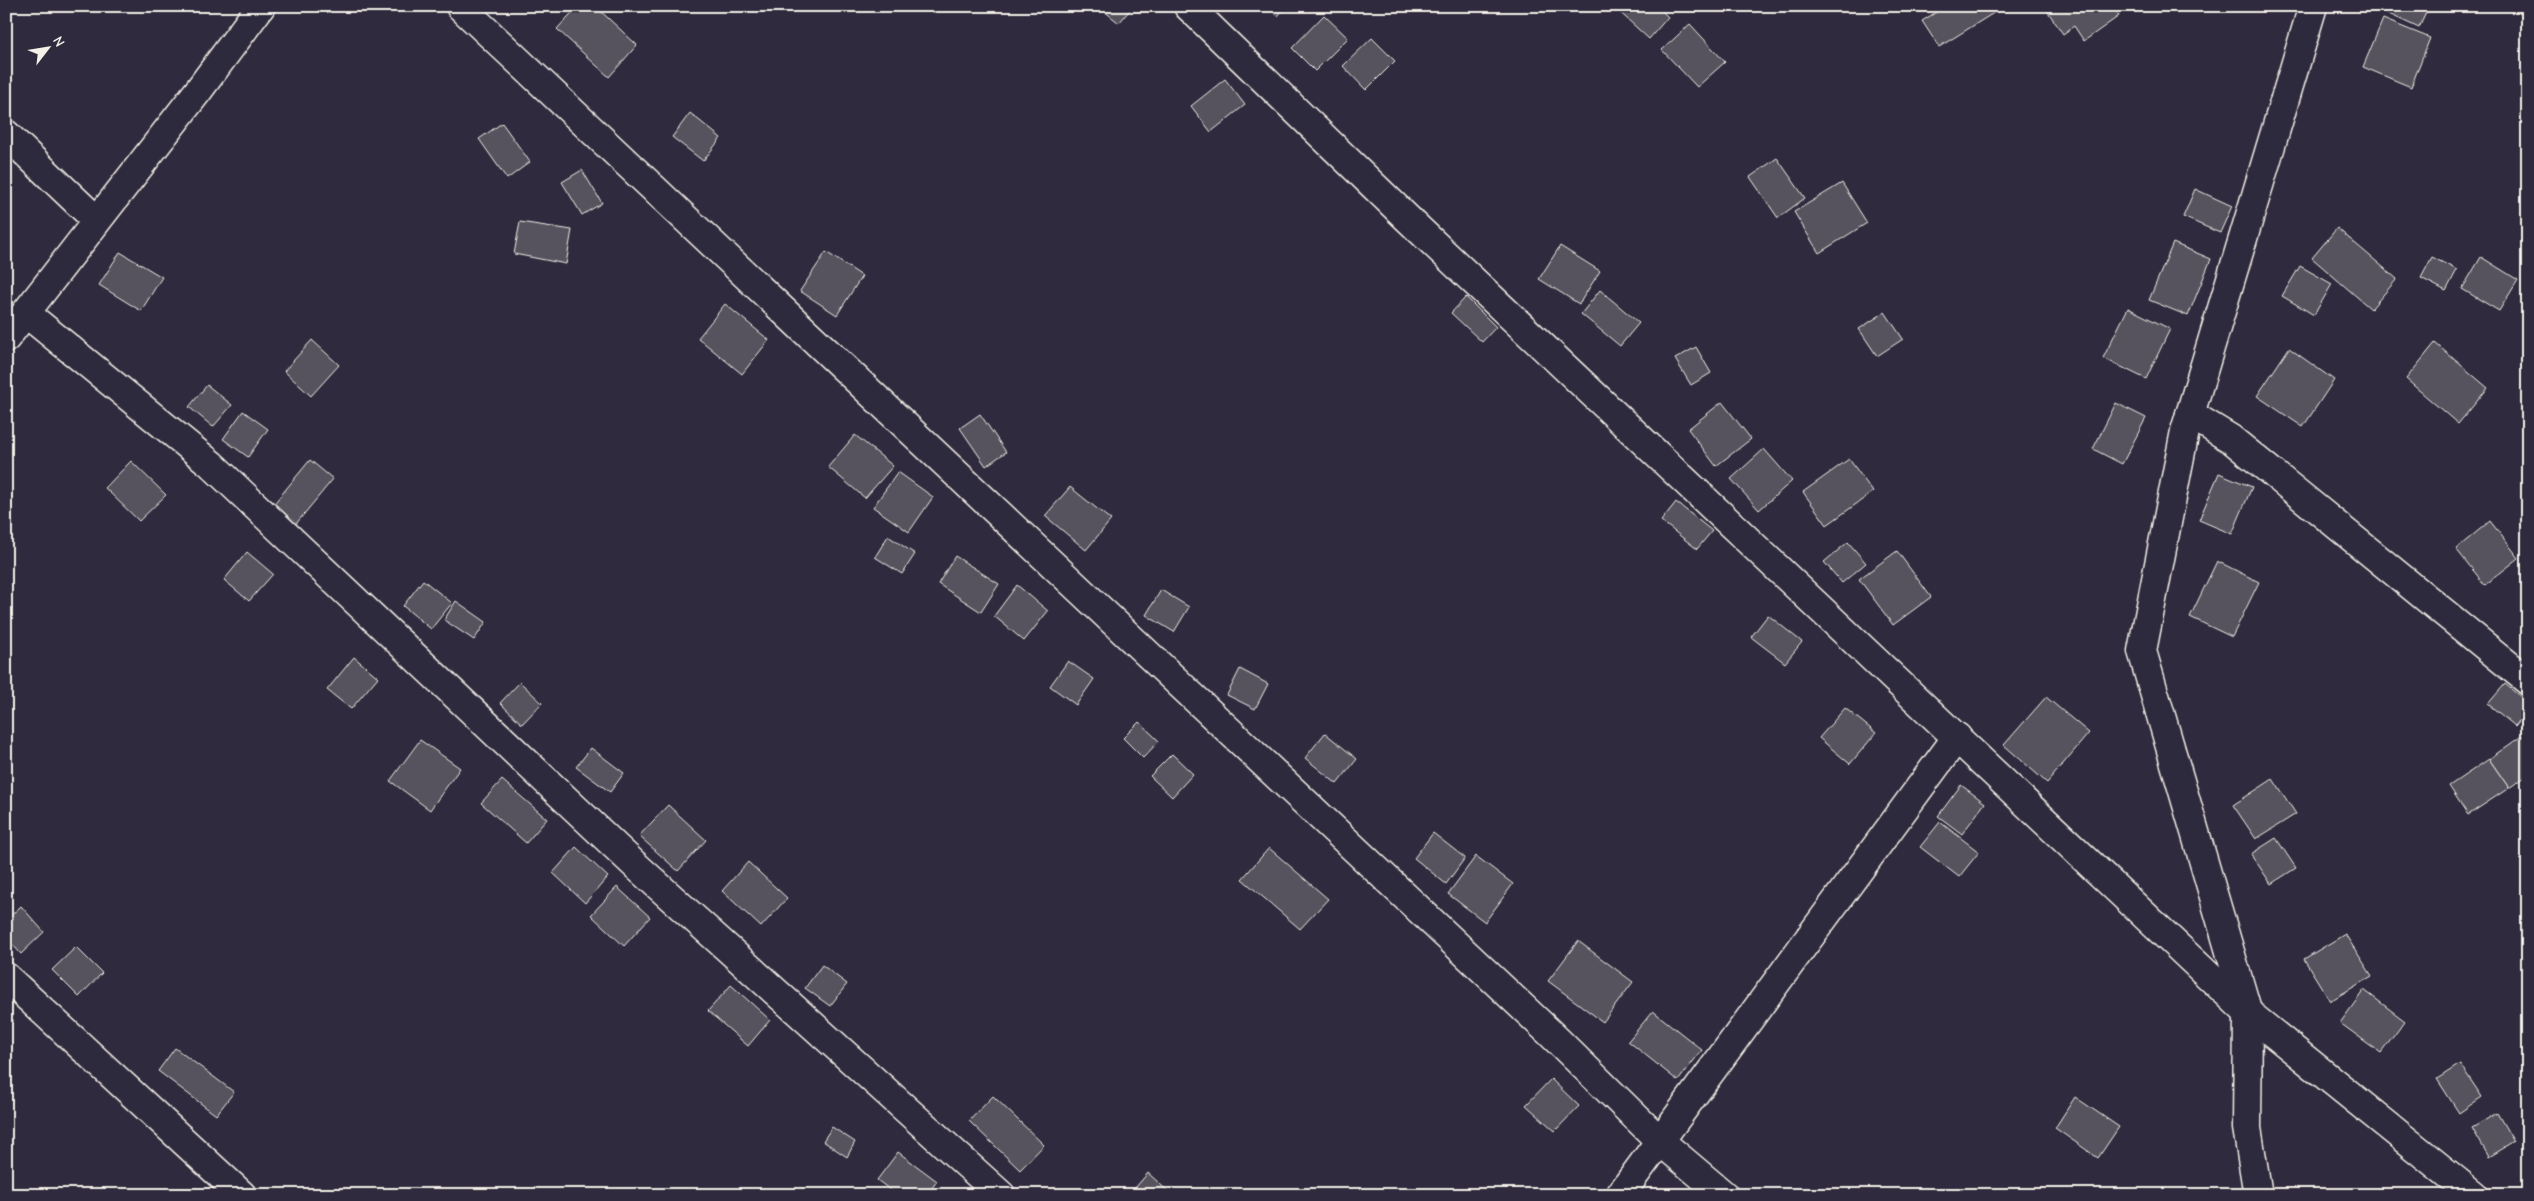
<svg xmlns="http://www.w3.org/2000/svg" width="2534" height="1201" font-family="'Comic Neue',sans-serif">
<rect width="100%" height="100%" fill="#2f2a3d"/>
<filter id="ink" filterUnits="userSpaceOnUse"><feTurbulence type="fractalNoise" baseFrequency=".02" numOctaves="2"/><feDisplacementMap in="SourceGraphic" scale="10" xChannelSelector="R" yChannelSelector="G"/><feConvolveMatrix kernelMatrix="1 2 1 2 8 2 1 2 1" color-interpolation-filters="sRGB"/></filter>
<g filter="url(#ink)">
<g fill="#56525f" stroke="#f4f1e8">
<path d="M6,6H15L6,16Z"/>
<path d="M578,6H595L637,45L609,77L557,29Z"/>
<path d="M1098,6H1133L1119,23Z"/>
<path d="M1266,6H1286L1278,16Z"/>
<path d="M1613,6H1657L1668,17L1649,39Z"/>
<path d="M1946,6H1999L2000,9L1939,47L1922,21Z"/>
<path d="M2044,6H2112L2119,16L2084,41L2074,26L2063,34Z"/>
<path d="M2379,6H2429L2419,28L2378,9Z"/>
<path d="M1324,15L1348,38L1315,71L1292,48Z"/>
<path d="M2383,19L2430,38L2411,87L2363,67Z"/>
<path d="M1690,24L1725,62L1697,87L1662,50Z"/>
<path d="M1372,38L1395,61L1366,90L1343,66Z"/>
<path d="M1225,79L1245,105L1211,132L1191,106Z"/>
<path d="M690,113L721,138L703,161L672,137Z"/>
<path d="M502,123L530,162L507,179L479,139Z"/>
<path d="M1777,158L1805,198L1778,218L1750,177Z"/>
<path d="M582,170L602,203L582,215L562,182Z"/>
<path d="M1842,183L1867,223L1819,253L1794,212Z"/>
<path d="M2195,189L2232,206L2220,233L2183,217Z"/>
<path d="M520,222L572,230L566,264L514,254Z"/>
<path d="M2337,228L2397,279L2371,309L2312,258Z"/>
<path d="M2173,243L2211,259L2188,316L2149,300Z"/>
<path d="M1560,246L1600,271L1579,304L1539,279Z"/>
<path d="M120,252L162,277L141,311L99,285Z"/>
<path d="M826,252L862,276L837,315L800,291Z"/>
<path d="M2432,257L2457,270L2446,291L2421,278Z"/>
<path d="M2481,257L2518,280L2499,311L2462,289Z"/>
<path d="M2300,266L2332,284L2314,315L2282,296Z"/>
<path d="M1600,290L1639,323L1620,346L1581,314Z"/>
<path d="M6,297L11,303L6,308Z"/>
<path d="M1466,297L1496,327L1482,342L1451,313Z"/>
<path d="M725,304L769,340L742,374L698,338Z"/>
<path d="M2128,308L2170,329L2146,379L2103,358Z"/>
<path d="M1885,312L1903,339L1877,356L1859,329Z"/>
<path d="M312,340L339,365L311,396L284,371Z"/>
<path d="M2435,343L2488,388L2458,424L2406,379Z"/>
<path d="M1696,347L1711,373L1691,385L1675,359Z"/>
<path d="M2289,348L2334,380L2303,427L2257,396Z"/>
<path d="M207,385L232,405L213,427L189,407Z"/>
<path d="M1722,402L1751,439L1716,466L1688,429Z"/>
<path d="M2116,403L2146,418L2122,464L2093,449Z"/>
<path d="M243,411L268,429L248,457L223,439Z"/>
<path d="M980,414L1006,452L986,466L960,428Z"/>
<path d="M855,435L893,466L865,498L828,467Z"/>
<path d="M1764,449L1792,481L1759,510L1731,479Z"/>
<path d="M1849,459L1873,492L1827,525L1803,492Z"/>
<path d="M310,460L333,479L295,525L272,506Z"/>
<path d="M131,461L166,495L139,521L105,488Z"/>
<path d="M898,472L933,497L909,532L873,507Z"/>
<path d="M2219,473L2252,487L2232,534L2199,520Z"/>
<path d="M1070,487L1111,520L1086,550L1045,516Z"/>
<path d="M1676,502L1712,531L1697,549L1661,521Z"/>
<path d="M2490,521L2519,558L2485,585L2456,549Z"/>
<path d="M888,536L915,554L902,574L875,557Z"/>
<path d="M1848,542L1866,563L1842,583L1824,562Z"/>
<path d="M1897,551L1931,597L1893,625L1859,579Z"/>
<path d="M247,552L273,574L249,601L224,580Z"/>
<path d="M955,556L999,584L981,612L938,584Z"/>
<path d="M2217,561L2259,582L2232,637L2190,617Z"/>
<path d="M423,580L452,603L431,629L403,606Z"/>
<path d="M1017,585L1048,611L1024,641L994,616Z"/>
<path d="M1161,590L1189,607L1174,632L1146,615Z"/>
<path d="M456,601L486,622L474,640L444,620Z"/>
<path d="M1768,615L1802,642L1785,663L1751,637Z"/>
<path d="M354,657L378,677L351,709L327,690Z"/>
<path d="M1068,661L1094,679L1076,705L1050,686Z"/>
<path d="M1240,669L1268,684L1255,709L1227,695Z"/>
<path d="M520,682L542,703L522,724L500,703Z"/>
<path d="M2505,684L2528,703V710L2515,726L2488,704Z"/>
<path d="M2046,697L2089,733L2047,783L2004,745Z"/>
<path d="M1845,708L1876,733L1850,764L1819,738Z"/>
<path d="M1139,722L1159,741L1143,758L1123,738Z"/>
<path d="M1325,733L1357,759L1337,784L1305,758Z"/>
<path d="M2523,735L2528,742V775L2509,788L2489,759Z"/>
<path d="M420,740L460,768L430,810L390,781Z"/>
<path d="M591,748L624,773L610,792L576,767Z"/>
<path d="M1172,754L1193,774L1172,797L1150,776Z"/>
<path d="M2489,759L2509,788L2468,815L2449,786Z"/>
<path d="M2273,779L2296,814L2256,839L2233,805Z"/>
<path d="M502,780L547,819L526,843L481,803Z"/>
<path d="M1961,785L1985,803L1962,834L1938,816Z"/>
<path d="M668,805L706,840L678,871L639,836Z"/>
<path d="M1940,822L1979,852L1959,877L1920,847Z"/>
<path d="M1433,833L1465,858L1446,884L1414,858Z"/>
<path d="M2276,838L2296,868L2271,884L2251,854Z"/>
<path d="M576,847L608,877L585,903L553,873Z"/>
<path d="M1269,848L1328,899L1300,929L1242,879Z"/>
<path d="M1476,856L1513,884L1485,922L1448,894Z"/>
<path d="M748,862L787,898L761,927L722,891Z"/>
<path d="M617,887L650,917L624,946L591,915Z"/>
<path d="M21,906L44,932L21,954L6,937V920Z"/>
<path d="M2345,934L2372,976L2330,1001L2304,959Z"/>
<path d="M1578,941L1633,982L1603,1022L1548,981Z"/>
<path d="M76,947L102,973L79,997L52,970Z"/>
<path d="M822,965L847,984L830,1006L805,988Z"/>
<path d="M731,985L770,1020L748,1046L708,1011Z"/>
<path d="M2364,990L2405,1021L2381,1053L2340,1023Z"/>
<path d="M1653,1011L1702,1050L1678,1081L1628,1041Z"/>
<path d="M175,1048L234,1092L216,1115L158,1071Z"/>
<path d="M2460,1064L2482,1097L2459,1113L2437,1079Z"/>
<path d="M1551,1079L1579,1106L1555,1131L1526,1105Z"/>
<path d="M993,1096L1044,1145L1020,1170L969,1121Z"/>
<path d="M2075,1097L2119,1127L2098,1158L2055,1128Z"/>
<path d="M2497,1113L2514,1142L2489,1157L2472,1128Z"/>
<path d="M832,1127L855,1142L847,1157L823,1141Z"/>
<path d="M898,1152L937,1181L927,1195H897L877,1180Z"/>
<path d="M1148,1173L1172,1195H1129Z"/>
</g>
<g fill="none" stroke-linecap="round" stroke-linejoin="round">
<g stroke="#f4f1e8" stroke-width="31">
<g id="street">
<path d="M460,6L1549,1032L1660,1141L1724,1195"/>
<path d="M1188,6L1407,218L2248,1013L2474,1195"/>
<path d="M6,134L96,220"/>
<path d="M27,314L211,464L634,864L1001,1195"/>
<path d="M6,338L198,91L261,6"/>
<path d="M2190,414L2231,439L2528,681"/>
<path d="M6,977L242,1195"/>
<path d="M1620,1195L1957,737"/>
<path d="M2258,1195L2247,1128L2248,1013L2142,651L2185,431L2313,6"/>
</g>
</g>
<use href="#street" stroke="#2f2a3d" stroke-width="28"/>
</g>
</g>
<rect width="2534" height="1201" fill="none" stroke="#2f2a3d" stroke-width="25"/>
<rect x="12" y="12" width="2509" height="1176" fill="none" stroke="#f4f1e8" stroke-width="2" filter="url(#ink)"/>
<g transform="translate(48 48) rotate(59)" stroke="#2f2a3d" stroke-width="4" paint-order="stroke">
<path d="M0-4L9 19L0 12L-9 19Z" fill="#f4f1e8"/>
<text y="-8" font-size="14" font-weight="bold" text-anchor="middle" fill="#f4f1e8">N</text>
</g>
</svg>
